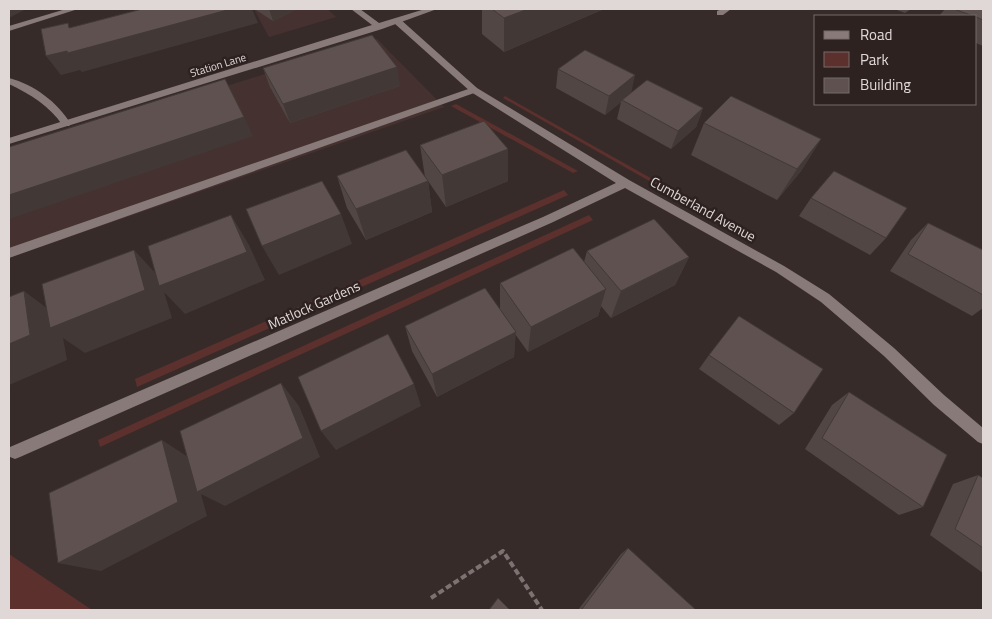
<svg xmlns="http://www.w3.org/2000/svg" width="992" height="619" font-family="'Titillium Web',sans-serif">
<rect width="100%" height="100%" fill="#372b2a"/>
<g fill="#453230">
<path d="M254,9H327L336,17L269,37Z"/>
<path d="M377,39L444,107L9,258V154Z"/>
</g>
<g fill="#5c302d">
<path d="M505,96L750,234L748,237L503,98Z"/>
<path d="M456,104L578,171L573,173L451,106Z"/>
<path d="M564,190L568,195L137,387L135,379Z"/>
<path d="M589,215L593,220L100,447L98,440Z"/>
<path d="M9,554L92,610H9Z"/>
</g>
<g fill="none" stroke-linecap="round" stroke-linejoin="round">
<path stroke="#7d7271" stroke-width="4" stroke-dasharray="6 3" stroke-linecap="butt" d="M431,598L503,551L542,610"/>
<g fill="#887a78" fill-rule="evenodd">
<path d="M66,9H78L9,31V26Z"/>
<path d="M722,9H731L723,15H717V11Z"/>
<path d="M474,87L477,88V92L9,258V248Z"/>
</g>
<g fill="#887a78" fill-rule="evenodd">
<path d="M394,19H400L477,88L629,180L784,266L829,294L894,348L944,395L983,428V444L978,442L934,405L884,356L821,302L776,272L625,188L551,223L20,457L15,459L10,457V447L543,217L616,183L471,92L394,23Z"/>
<path d="M9,78C35,85 57,102 71,124L69,126H63C49,105 31,95 9,84Z"/>
</g>
<path fill="#887a78" fill-rule="evenodd" d="M351,9H360L379,23L425,9H437L382,29L9,144V138L372,25Z"/>
</g>
<g fill="#514644">
<path d="M256,9H297L273,21L256,10Z"/>
<path d="M482,9H604L504,52L482,34Z"/>
<path d="M894,9H911L905,13Z"/>
<path d="M945,9H983V46L976,43V16H939Z"/>
<path d="M263,68L400,86L290,123L270,87Z"/>
<path d="M558,69L631,93L703,108L696,127L671,149L617,119L621,102L605,115L556,88Z"/>
<path d="M704,123L821,139L801,171L777,200L691,155Z"/>
<path d="M420,145L508,149V181L446,207L428,181L432,212L366,240L347,208L337,176L425,177Z"/>
<path d="M811,198L886,238L870,255L799,216Z"/>
<path d="M928,223L983,250V308L972,316L890,271L911,240Z"/>
<path d="M587,251L689,257L675,285L611,318L601,306L598,316L528,352L515,334L514,357L437,397L412,351L405,326L500,309V283L584,262Z"/>
<path d="M709,355L794,413L779,425L699,369Z"/>
<path d="M849,392L923,507L899,515L805,449L832,405Z"/>
<path d="M978,475L983,478V573L930,535L953,484Z"/>
<path d="M628,548L696,610H578L621,554Z"/>
</g>
<g fill="#423937">
<path d="M9,9H26L9,18Z"/>
<path d="M231,9H252L258,23L82,72L80,70L61,75L46,56Z"/>
<path d="M269,9H297L273,21Z"/>
<path d="M528,9H604L504,52V18Z"/>
<path d="M397,67L400,86L290,123L283,104Z"/>
<path d="M635,75L631,94L622,100L621,102L605,115L609,96Z"/>
<path d="M703,108L696,127L671,149L678,131Z"/>
<path d="M244,117L253,136L9,219V195Z"/>
<path d="M821,139L801,171L777,200L797,169Z"/>
<path d="M508,149V181L446,207L442,175Z"/>
<path d="M428,181L432,212L366,240L356,209Z"/>
<path d="M341,214L352,244L279,275L262,246Z"/>
<path d="M231,215L249,245L265,280L185,314L164,292L172,318L85,353L63,338L67,360L9,385V344L24,291L60,318L134,250L160,278Z"/>
<path d="M689,257L675,285L611,318L621,291Z"/>
<path d="M606,289L598,316L528,352L531,327Z"/>
<path d="M516,332L514,357L437,397L432,374Z"/>
<path d="M281,383L299,406L320,457L225,506L201,494L207,516L101,571L58,563L162,440L191,459Z"/>
<path d="M414,384L421,406L336,450L321,431Z"/>
</g>
<g fill="#5e514f" stroke="#423937">
<path d="M142,9H231L68,53L67,51L46,56L41,29L68,23L69,28Z"/>
<path d="M492,9H528L504,18Z"/>
<path d="M954,9H983V20L976,17V16H973Z"/>
<path d="M372,35L397,67L283,104L263,68Z"/>
<path d="M585,50L635,75L609,96L558,69Z"/>
<path d="M225,79L244,117L9,195V147Z"/>
<path d="M647,80L703,108L678,131L622,100Z"/>
<path d="M731,96L821,139L797,169L704,123Z"/>
<path d="M484,121L508,149L442,175L420,145Z"/>
<path d="M406,150L428,181L356,209L337,176Z"/>
<path d="M834,171L907,208L886,238L811,198Z"/>
<path d="M322,181L341,214L262,246L246,209Z"/>
<path d="M231,215L247,252L159,286L148,246Z"/>
<path d="M654,219L689,257L621,291L587,251Z"/>
<path d="M928,223L983,250V295L908,254Z"/>
<path d="M573,248L606,289L531,327L500,283Z"/>
<path d="M134,250L145,290L50,328L42,284Z"/>
<path d="M485,288L516,332L432,374L405,326Z"/>
<path d="M24,291L30,335L9,344V297Z"/>
<path d="M739,316L823,369L794,413L709,355Z"/>
<path d="M388,334L414,384L321,431L298,377Z"/>
<path d="M281,383L303,438L197,492L180,431Z"/>
<path d="M849,392L947,455L923,507L822,438Z"/>
<path d="M162,440L178,502L58,563L49,493Z"/>
<path d="M978,475L983,478V548L955,529Z"/>
<path d="M628,548L696,610H584L582,609Z"/>
<path d="M498,598L510,610H489Z"/>
</g>
<g text-anchor="middle" stroke-width="5" stroke-linejoin="round" paint-order="stroke">
<g font-size="11" fill="#e0d8d7" stroke="#2d2220">
<text transform="translate(218 65) rotate(-17)" y="4">Station Lane</text>
</g>
<g font-size="14" fill="#e0d8d7" stroke="#2d2220">
<text transform="translate(703 209) rotate(29)" y="5">Cumberland Avenue</text>
<text transform="translate(314 305) rotate(-24)" y="5">Matlock Gardens</text>
</g>
</g>
<rect width="992" height="619" fill="none" stroke="#e0d8d7" stroke-width="20"/>
<rect x="814" y="15" width="162" height="90" fill="#2d2220" stroke="#756b69"/>
<rect x="824" y="31" width="25" height="8" fill="#887a78" stroke="#756b69"/>
<text x="860" y="40" font-size="15" fill="#e0d8d7">Road</text>
<rect x="824" y="52" width="25" height="15" fill="#5c302d" stroke="#756b69"/>
<text x="860" y="65" font-size="15" fill="#e0d8d7">Park</text>
<rect x="824" y="78" width="25" height="15" fill="#5e514f" stroke="#756b69"/>
<text x="860" y="90" font-size="15" fill="#e0d8d7">Building</text>
</svg>
